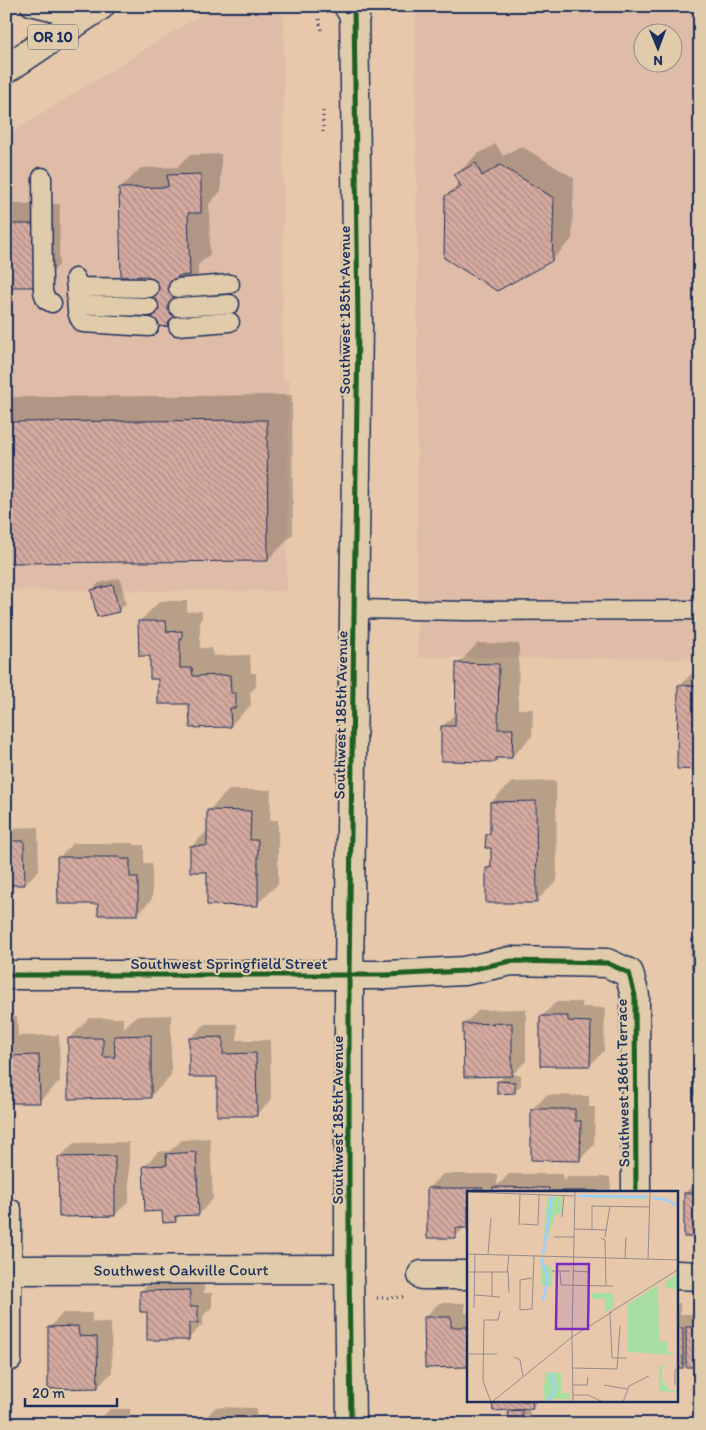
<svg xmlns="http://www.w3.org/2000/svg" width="706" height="1430" font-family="Itim,sans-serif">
<defs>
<pattern id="building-back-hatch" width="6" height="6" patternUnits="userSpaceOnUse" patternTransform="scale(1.25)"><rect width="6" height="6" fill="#d5aaa0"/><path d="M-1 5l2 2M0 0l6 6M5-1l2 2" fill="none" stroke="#ac8b86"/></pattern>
</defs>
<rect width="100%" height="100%" fill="#e7c8ab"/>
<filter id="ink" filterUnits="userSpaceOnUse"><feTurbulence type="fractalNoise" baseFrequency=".02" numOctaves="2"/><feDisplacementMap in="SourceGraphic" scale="10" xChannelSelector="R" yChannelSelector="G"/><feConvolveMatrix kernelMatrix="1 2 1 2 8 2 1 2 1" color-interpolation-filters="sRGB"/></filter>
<g filter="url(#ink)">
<g fill="#debca7" fill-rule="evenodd">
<path d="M215,6H278L284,17L282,380H289L287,591L6,590V136Z"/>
<path d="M416,6H700V659L418,657ZM644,32H674V62H644Z"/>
</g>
<g fill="#0003">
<path d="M496,144L503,156L521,146L574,178L572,239L552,260L446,196L460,182L456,175L476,155Z"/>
<path d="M221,154V191L209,204L210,254L198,265V304L178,325L150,275L121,188L141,168L177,167L189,155Z"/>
<path d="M6,204H60L59,265L38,286H6Z"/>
<path d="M292,395L293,534L268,560L6,562V397Z"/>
<path d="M120,578L126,604L118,611L92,590L99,583Z"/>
<path d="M160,601H187V612L202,611V618L200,620V648H212L213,656L250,655L251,673H256V687L250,692L251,705L230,726L191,703L159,678L139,622Z"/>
<path d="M478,643L519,644L518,709H533L532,736L512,757L500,756L496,761L442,727L457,712L458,664Z"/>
<path d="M694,671H700V769L680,686Z"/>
<path d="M556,781L557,881L536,901L487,868L492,863V847L487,834L492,830L491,802L512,782Z"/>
<path d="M229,790H271L270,820H278V884L257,904L208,871L192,846L208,830V811Z"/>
<path d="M38,827L39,870L25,884H6V828Z"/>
<path d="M73,843H134V845H144V863H152V899L138,914L99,903L59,858Z"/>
<path d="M700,933V967L693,939Z"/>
<path d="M556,1002H582V1007L605,1008L604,1051L590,1065L542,1016Z"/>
<path d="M526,1009V1061L512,1075H521V1085L514,1092L498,1082L505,1075L464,1024L479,1010Z"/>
<path d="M171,1015V1076L151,1096L69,1039L89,1018H123V1029L136,1016Z"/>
<path d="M6,1017H17L18,1036L59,1035L60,1081L39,1102H9L6,1104Z"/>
<path d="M205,1024H237V1040H270L271,1100L256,1115L218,1076L191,1038Z"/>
<path d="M547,1095L589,1096V1107H595L594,1145L580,1159L532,1109Z"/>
<path d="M210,1138L213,1199L199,1214H182L175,1221L163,1209L144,1167L158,1152L170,1151L182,1140Z"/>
<path d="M129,1142V1201L115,1215L60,1157L74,1143Z"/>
<path d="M443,1174H497V1186L509,1174H563V1182L568,1177H610L611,1192H468V1227H465L456,1236L428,1188Z"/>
<path d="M699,1179H700V1236L685,1193Z"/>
<path d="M204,1276V1293H212V1307L203,1316V1324L189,1338L141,1291L155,1277Z"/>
<path d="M439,1303H465V1313H468V1366H426L425,1317Z"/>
<path d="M677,1303H680V1314H697V1317L700,1315V1366L687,1363L683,1367H677Z"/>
<path d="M63,1313H92V1322L111,1323L112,1373L97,1387L49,1328Z"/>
<path d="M493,1401H538L532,1407L529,1408L530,1414L523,1421L509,1411L511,1409Z"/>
<path d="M216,1407L256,1408V1424H199Z"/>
<path d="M110,1409H130V1417H142V1424H91L99,1416H103Z"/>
</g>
<g fill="url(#building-back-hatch)" stroke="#1b2f5e">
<path d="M476,163L482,176L500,165L554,198L552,261L497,291L444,258L445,196L461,187L454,175Z"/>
<path d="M201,174V213H188L190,275L178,276V326L149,327L148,276L121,277L119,188L168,187L167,175Z"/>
<rect x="6" y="224" width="33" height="63"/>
<path d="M267,420L268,561L6,563V422Z"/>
<path d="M113,585L119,612L97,617L91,590Z"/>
<path d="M138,621H166L167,632L182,631V640L180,639V668H192L193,676L230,675L231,693H236V708H230L231,727L190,728L189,704H158V679H150V656H139Z"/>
<path d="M456,663L499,664L498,729H513L512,758H496V762L441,761V726H455Z"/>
<path d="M678,685L700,686V770L677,769Z"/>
<path d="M536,801L537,903H486V868H491V848H485L486,834H490V802Z"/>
<path d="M207,810L251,811L250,840H258V906L207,905V872H190V846H207Z"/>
<path d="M6,841H24L25,885H6Z"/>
<path d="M57,857H120V859H130V877H138V915H98V904H58Z"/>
<rect x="692" y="939" width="8" height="30"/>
<rect x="695" y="1009" width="5" height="30"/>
<path d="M540,1016H568V1021L591,1022L590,1066H540Z"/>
<path d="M512,1023V1076L464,1077L463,1024Z"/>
<path d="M151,1035V1098L68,1099V1038H103V1057H115L114,1036Z"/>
<path d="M223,1037V1054L256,1053L257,1116H217V1077H189V1038Z"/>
<path d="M39,1055L40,1103H6V1056Z"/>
<rect x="694" y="1064" width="6" height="30"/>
<path d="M497,1081L515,1082V1093L497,1094Z"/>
<path d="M531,1109H575V1121H581L580,1161L531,1160Z"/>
<path d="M695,1133H700V1161H694Z"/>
<path d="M196,1152L199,1215L175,1216L176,1222L163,1223L162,1211L145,1212L143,1166L167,1165L166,1154Z"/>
<path d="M115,1156V1216L59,1217L58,1157Z"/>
<path d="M493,1187L549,1188V1192H493Z"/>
<path d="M427,1188H483V1192H468V1228H456V1238H427Z"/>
<rect x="552" y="1191" width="45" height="1"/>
<rect x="684" y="1193" width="16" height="44"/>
<path d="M190,1290V1307L198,1306V1323H189V1340H147V1312H140V1291Z"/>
<path d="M424,1317H451V1327H468V1367L425,1368Z"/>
<path d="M78,1326L79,1336L97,1337L98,1388L48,1389V1327Z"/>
<rect x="686" y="1327" width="14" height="40"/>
<rect x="677" y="1328" width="6" height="40"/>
<path d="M492,1401H532L533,1409L493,1411Z"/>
<path d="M522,1410L523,1422L509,1423L508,1411Z"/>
</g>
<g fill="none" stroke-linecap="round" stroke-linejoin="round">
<g stroke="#1b2f5e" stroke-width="21">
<g id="lane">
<path d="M30,6L55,12L87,14"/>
<path d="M42,177L43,292L46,300L52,303"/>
<path d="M75,278C76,289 75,299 86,305L149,307"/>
<path d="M75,278L79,286L85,287L149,288"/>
<path d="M178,288L230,284"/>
<path d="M76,293C77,304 75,316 83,323L149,327"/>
<path d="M178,307L230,304"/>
<path d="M178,326L230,322"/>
<path d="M355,609L466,611L700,610"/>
<path d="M12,1361V1209"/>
</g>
</g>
<g stroke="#1b2f5e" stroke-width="31">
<g id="street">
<path d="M6,975H387L464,971L511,961L607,963L629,973L635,996L636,1192"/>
<path id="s1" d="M13,1270L349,1269"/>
<path d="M422,1275H468"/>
<path d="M677,1275L700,1276"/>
</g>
</g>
<g stroke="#1b2f5e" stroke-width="31">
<path id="secondary" d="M351,1424L349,1269V975L358,326L354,6"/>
</g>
<g stroke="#1b2f5e" stroke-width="31">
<g id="primary">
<path d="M348,6L355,17"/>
<path d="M6,69L100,6"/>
</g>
</g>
<g stroke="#1b2f5e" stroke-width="3" stroke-dasharray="1 4" stroke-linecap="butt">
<path d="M319,19L322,32"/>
<path d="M323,111V133"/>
<path d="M377,1298L404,1297"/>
</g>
<use href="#lane" stroke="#e0cbaa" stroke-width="18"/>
<use href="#street" stroke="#e0cbaa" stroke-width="28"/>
<use href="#secondary" stroke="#e0cbaa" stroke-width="28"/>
<use href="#primary" stroke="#e0cbaa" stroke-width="28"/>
<g stroke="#e0cbaa" stroke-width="8">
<g id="cycleway">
<path d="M6,975H387L464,971L511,961L607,963L629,973L635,996L636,1192"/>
<path d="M351,1424L349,1269V975L358,326L354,6"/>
</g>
</g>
<use href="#cycleway" stroke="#1b5e20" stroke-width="5"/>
</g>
</g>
<g text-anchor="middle" stroke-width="4.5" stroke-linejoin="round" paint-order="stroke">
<rect fill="#e0cbaa" stroke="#565e75" stroke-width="1" x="28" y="24.5" width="50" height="25" rx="4"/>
<g font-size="15" font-weight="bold" fill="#1b2f5e">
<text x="53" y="42">OR 10</text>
</g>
<g font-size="16" fill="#1b2f5e" stroke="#e0cbaa">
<text transform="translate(344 310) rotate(-90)" y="6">Southwest 185th Avenue</text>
<text transform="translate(340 715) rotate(-89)" y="6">Southwest 185th Avenue</text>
<text x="229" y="969">Southwest Springfield Street</text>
<text transform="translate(622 1083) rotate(-91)" y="6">Southwest 186th Terrace</text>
<text transform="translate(337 1120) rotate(-90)" y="6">Southwest 185th Avenue</text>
<text dy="6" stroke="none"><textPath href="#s1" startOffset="168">Southwest Oakville Court</textPath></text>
</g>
</g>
<g transform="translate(467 1191)">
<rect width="211" height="211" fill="#e7c8ab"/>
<path d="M211,82V98L198,97V91ZM191,94L192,150L200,151V161L211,164L161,161V113ZM78,181L94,182V202H103V208H78Z" fill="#a7dfa2"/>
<path d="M80,6H95V22L88,24L76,60ZM75,74H82L85,79V95H74ZM125,102H147V116L138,122V108H125ZM192,175H199L195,177V189L201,198L211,201L192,200ZM76,191L87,196L83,211H78Z" fill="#a7dfa2"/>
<path d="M110,4L181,6V8L110,6Z" fill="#a7dfa2"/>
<path fill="none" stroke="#9ecefa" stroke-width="2.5" d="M110,5L181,6M186,7L200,9L210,15M76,63L85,5M74,67L81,88L76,109M81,211L88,197L84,182"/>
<path fill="none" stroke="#958b8c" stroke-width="1" d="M0,1L107,5M0,19V1M95,26L97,4M54,33L71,34L72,4M52,34L53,3M107,38L140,39M125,38V15L183,16M87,46H107M138,46L143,15M134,47L138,49L139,94M0,63L212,69M21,63L24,27M158,67L159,46M181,68L183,0M41,80L42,102M85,80H103M93,80L94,94L146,95M106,80L122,81M0,81H40L42,64M65,87L53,89V119L65,118L67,65M8,104L33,106M25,105V81M7,117L8,63M142,122L212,78M143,123L145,167H160M105,146L106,211M105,146L108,0M0,163H30M47,166L53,169L56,185M105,177L150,178L153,135M105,194H120L121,186M137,194L160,198M208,194V179L212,177M106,204H121L136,211M24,211L16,190L17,129H31L33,120M25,211L105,146L145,121M156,211L162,195L182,185"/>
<path fill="#7b2cbf" fill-opacity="0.15" stroke="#7b2cbf" stroke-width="2.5" d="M90,73H122L121,138H89Z"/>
<rect width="211" height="211" fill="none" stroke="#1b2f5e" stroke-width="2.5"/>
</g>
<rect width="706" height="1430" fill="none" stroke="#e0cbaa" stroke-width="25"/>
<rect x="12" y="12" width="681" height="1405" fill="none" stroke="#1b2f5e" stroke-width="2" filter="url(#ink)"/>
<g transform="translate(658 48) rotate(179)"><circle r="24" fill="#e0cbaa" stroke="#918d8c"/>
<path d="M0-4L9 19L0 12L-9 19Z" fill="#1b2f5e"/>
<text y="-8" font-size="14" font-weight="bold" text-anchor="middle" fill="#1b2f5e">N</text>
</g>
<path d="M25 1398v8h92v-8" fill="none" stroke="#1b2f5e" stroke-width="2.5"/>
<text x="32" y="1398" font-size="15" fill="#1b2f5e" stroke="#e0cbaa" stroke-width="4" paint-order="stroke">20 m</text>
</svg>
